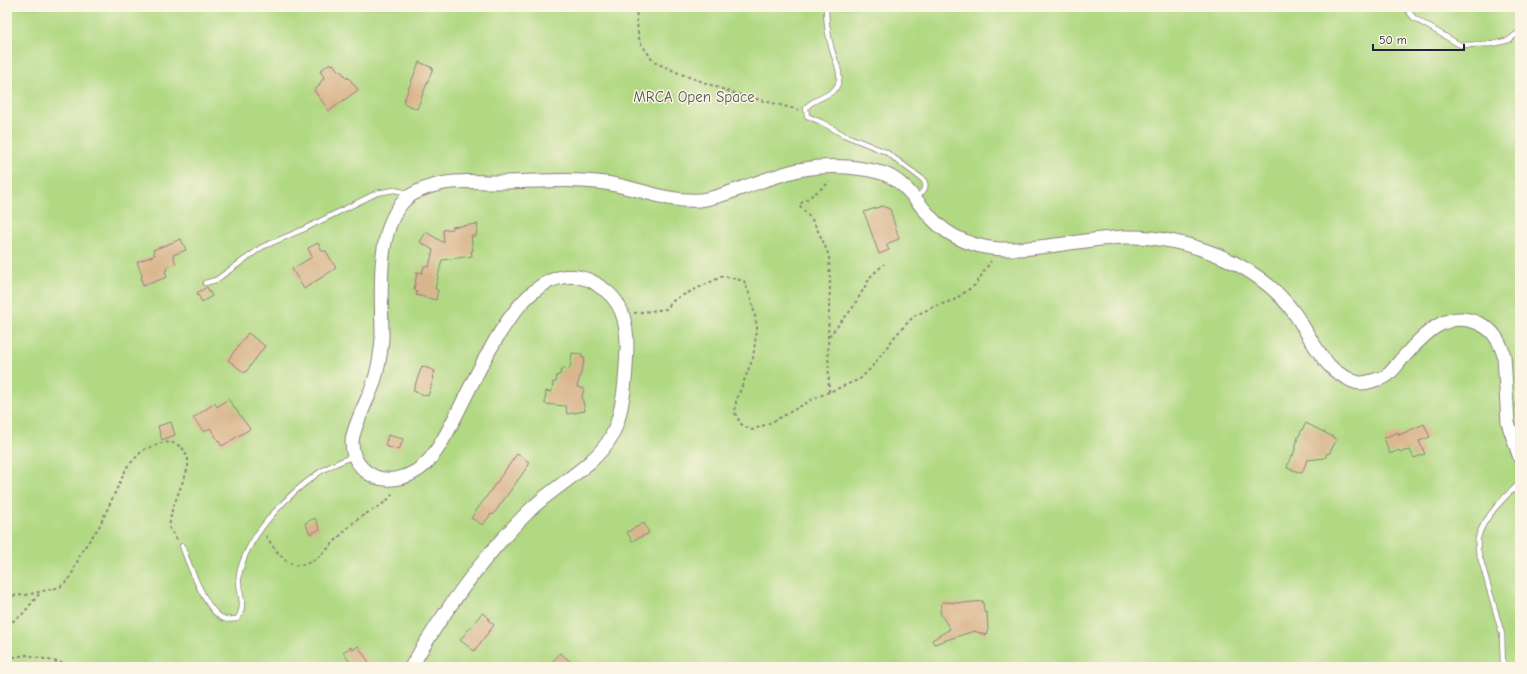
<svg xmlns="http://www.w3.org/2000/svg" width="1527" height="674" font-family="'Comic Neue',sans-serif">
<rect width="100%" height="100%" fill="#fcf5e5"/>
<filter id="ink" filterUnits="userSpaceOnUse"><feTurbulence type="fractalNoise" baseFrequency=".025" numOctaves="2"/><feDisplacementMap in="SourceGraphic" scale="8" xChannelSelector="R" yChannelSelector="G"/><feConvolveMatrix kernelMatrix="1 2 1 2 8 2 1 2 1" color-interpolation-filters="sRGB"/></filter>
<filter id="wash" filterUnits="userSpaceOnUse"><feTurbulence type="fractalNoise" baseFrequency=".012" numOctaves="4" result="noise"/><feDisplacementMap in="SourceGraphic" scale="16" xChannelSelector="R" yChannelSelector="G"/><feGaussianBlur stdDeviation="0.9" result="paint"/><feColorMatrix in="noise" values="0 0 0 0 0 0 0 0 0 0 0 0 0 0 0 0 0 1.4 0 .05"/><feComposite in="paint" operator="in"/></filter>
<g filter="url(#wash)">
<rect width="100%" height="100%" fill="#f5dec2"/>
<rect fill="#b1d983" stroke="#6a7e5f" x="7" y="7" width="1513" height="660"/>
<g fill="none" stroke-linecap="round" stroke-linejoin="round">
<path stroke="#4bafca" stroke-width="3.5" d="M1520,535L1516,593L1520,601"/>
</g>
<g id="blocks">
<g fill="#d9b58d">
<path d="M419,62L433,68L417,109L403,103Z"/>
<path d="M330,63L332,65L333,64L339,72L341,71L347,79L348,77L358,90L329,111L314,90L319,86L320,83L324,77L320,71Z"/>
<path d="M882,206L890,209L899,239L886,244L889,250L879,254L864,212Z"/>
<path d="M478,224L476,236H471L473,251H471L472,256L442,260L435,289L438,290L436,300L416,295L417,291L414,290L417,272L422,273L424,266L429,267L433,250L420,242L426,232L444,243L443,230L452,229V227Z"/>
<path d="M181,239L186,250L173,255L176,264L166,267L167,270L165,271L167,277L143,286L141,279L142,275L137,262L155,255L153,250Z"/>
<path d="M318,243L322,251H326L336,268L304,289L292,269L312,257L308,248Z"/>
<path d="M207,287L212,296L202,302L197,293Z"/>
<path d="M248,333L265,346L245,373L228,360Z"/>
<path d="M572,353L582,354V358H585L577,387L584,389L582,397L585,411L567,414L566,406L545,404L546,391L552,392L553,382H556L557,375H560L561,370H563V368L570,369Z"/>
<path d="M422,366L435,371L433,376L434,377L428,396L413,391Z"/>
<path d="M228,399L250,429L222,446L210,428L204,432L193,418L215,403L217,407Z"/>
<path d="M171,422L175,435L162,440L158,426Z"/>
<path d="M1306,423L1337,439L1329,454L1327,453L1325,458L1307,460L1302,473L1287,468L1291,455L1293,456L1298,437Z"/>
<path d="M1424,424L1430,437L1419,441L1425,454L1414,458L1410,450L1400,452L1399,450L1390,454L1384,438L1398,432L1399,435Z"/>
<path d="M388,435L403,439L399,450L385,446Z"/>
<path d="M517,454L530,463L493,515L491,514L483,525L471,518Z"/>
<path d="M315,518L320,529L310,534L305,523Z"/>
<path d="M644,523L649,533L632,541L627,532Z"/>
<path d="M983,601L984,612L987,613L988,629L986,635L974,631L934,644L932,640L950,629L940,613L942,602L964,603Z"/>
<path d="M482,613L489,618L488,620L494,625L474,651L460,640Z"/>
<path d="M358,646L372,667H353L343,652L351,647L353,650Z"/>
<path d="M560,653L577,667H548Z"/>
</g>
</g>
</g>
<g filter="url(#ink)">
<use href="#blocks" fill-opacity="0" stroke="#8c807e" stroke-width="1"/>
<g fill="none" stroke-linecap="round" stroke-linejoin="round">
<g stroke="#8c807e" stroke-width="6">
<g id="service">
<path d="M826,7C826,21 828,36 832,50C834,57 838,65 839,73C840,78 839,83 836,88C828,98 813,98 806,108L807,116L821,122L844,135L886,152L921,178C930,185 924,191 917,197"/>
<path d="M1405,7L1414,18L1460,45L1493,44L1509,40L1520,31"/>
<path d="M205,283L216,280L262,247L302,230L377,193L394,190L409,193"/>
<path d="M182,546C188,562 207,615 225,619C228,620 234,619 237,619C248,605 237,591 239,575C246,537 286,496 317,474C328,466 341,462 353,456"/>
<path d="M1503,667L1502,634L1478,550C1478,546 1477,542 1478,538C1482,519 1506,495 1520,483"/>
</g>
</g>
<g stroke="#8c807e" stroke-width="15">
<path id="secondary" d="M411,667C444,611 483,556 530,510C554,486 595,466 611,437C624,413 626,375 627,347C627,322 622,299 599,286C595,283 591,280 586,279C511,253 466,417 430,459C414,478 383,488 363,469C356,462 352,453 352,443C352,429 368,399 373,385C378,370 381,353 382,338C382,298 375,235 402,203C412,191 430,186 445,183C461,180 478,182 494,182C530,182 569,178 605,183C636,187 668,203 700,200C718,198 736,190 753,184C788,172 810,164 848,167C859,168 871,170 882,173C903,180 914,198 928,214C941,230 960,241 980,246C1004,252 1032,248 1056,245C1079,242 1102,238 1125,237C1157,236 1191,244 1220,256C1250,269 1276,287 1295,314C1306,330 1317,353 1330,366C1334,371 1341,375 1347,378C1356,384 1362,384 1372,381C1377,379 1382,379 1386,376C1391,373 1396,366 1400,361C1421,338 1445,307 1480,324C1494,330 1500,342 1504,356L1508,423L1520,458"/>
</g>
<g stroke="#8c807e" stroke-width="2" stroke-dasharray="3 3" stroke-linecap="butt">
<path d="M636,7L638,33L640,42L654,62L681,74L733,93L799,110"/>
<path d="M634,313L666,309L675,299L723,276L744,281L752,301L757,327L753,358L736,401L735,413L741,424L752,430L772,422L815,398L860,379L871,368L896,335L914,316L933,307L954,300L975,285L991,261"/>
<path d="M829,336L852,309L871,276L884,264"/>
<path d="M829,392L828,337L830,286L829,256L822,239L813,221L799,205L830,182"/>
<path d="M266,536C272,545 284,564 296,565C302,566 308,563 314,560C332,548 344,528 362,516C371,510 389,503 393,492"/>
<path d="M7,596L26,595L60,587L70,578L82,551L99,527L127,467L143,450L161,443L171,442L182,447L188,458V468L172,510L169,527L178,541"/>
<path d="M7,625L21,616L40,593"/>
<path d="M7,658L27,655L62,663L70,667"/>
</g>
<use href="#service" stroke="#fff" stroke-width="4.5"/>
<use href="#secondary" stroke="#fff" stroke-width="13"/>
</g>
</g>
<g text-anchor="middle" stroke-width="3" stroke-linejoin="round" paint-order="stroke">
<g font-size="15" fill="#4d5951" stroke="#fcf5e5">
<text x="694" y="102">MRCA Open Space</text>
</g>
</g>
<rect width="1527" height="674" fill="none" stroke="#fcf5e5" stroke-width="24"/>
<path d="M1373 44v6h91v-6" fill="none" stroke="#22223b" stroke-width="2"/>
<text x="1379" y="44" font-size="12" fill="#22223b" stroke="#fcf5e5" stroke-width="3" paint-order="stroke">50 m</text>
</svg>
